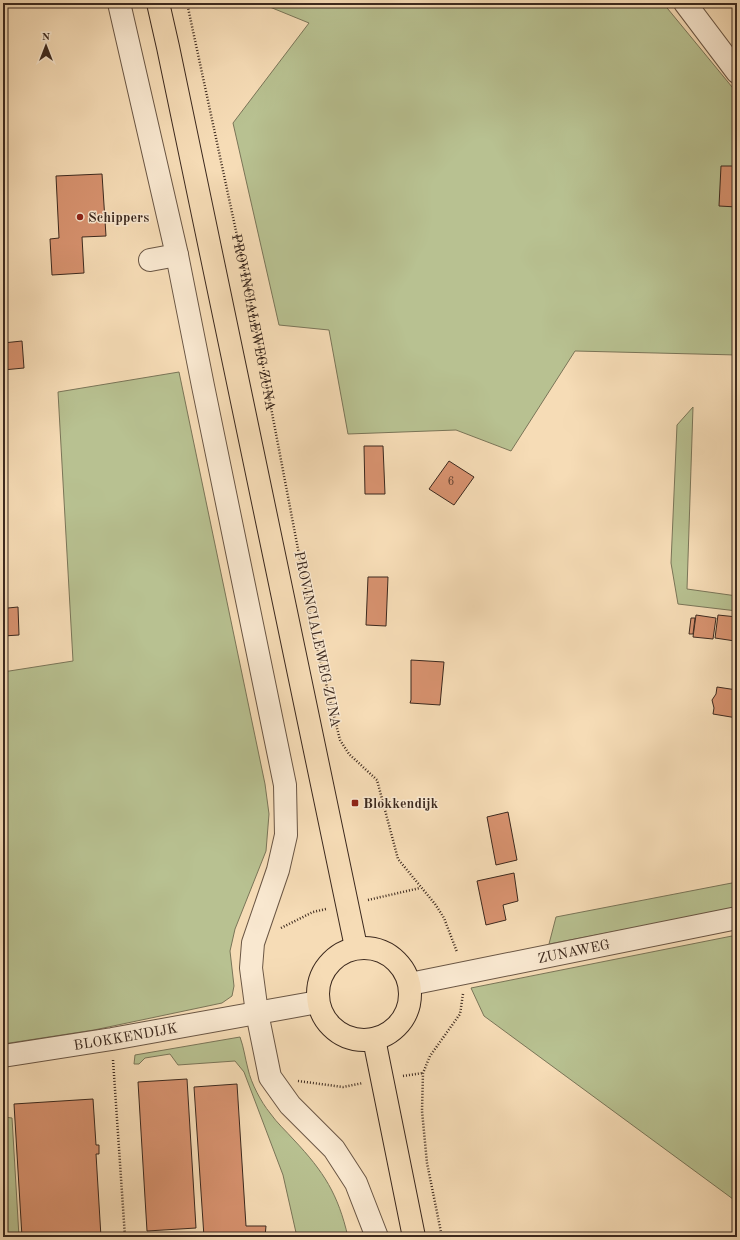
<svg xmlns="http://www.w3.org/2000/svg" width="740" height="1240" font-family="'Old Standard TT',serif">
<rect width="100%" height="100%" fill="#f6dcb6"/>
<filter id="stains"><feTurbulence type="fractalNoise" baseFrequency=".005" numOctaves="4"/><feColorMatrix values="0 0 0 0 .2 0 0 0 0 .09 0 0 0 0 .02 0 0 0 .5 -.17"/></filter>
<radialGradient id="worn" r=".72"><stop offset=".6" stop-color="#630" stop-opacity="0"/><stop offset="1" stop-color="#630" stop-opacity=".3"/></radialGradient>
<g fill="#b8c191" stroke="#7a7558">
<path d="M260,3H663L737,93V355L575,351L511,451L456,430L348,434L329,330L279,325L233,123L309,23Z"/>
<path d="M179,372L265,784L269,814L266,851L235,929L230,951L234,986L232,996L222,1003L94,1030L3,1044V672L73,661L58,392Z"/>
<path d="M693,407L687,589L737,596V611L678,604L671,563L677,425Z"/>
<path d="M737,882V908L549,944L556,917Z"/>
<path d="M737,935V1202L484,1016L471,988Z"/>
<path d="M240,1037C244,1048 245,1058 248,1069C251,1083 261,1102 270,1113C277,1123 286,1131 294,1140C324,1172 338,1194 348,1237H297L283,1175L244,1072L235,1061L178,1065L170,1054L145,1058L139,1064H134L135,1055Z"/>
<path d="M3,1116L4,1117L12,1118L19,1237H3Z"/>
</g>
<g fill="#d7926f" stroke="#3c291e">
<path d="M721,166H737V207L719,206Z"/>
<path d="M102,174L106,236L82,237L84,273L52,275L50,239L59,238L56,176Z"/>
<path d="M22,341L24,368L3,370V343Z"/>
<path d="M364,446H383L385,494H365Z"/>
<path d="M449,461L474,477L454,505L429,489Z"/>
<path d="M368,577H388L386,626L366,625Z"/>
<path d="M3,590H4L5,605L8,608L18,607L19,635L3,636Z"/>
<path d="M696,615L716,618L713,639L693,637Z"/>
<path d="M718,615L737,617V643H735V641L715,638Z"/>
<path d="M691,618H695L693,634H689Z"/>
<path d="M411,660L444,662L440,705L410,703L411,700Z"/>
<path d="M717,687L737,690V718L713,714L714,708L712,700L716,694Z"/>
<path d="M508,812L517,860L496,865L487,817Z"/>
<path d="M514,873L518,901L503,905L506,920L486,925L477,881Z"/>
<path d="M187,1079L196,1228L147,1231L138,1082Z"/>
<path d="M237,1084L246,1226H266L265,1237H204L194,1087Z"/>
<path d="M93,1099L96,1145H99V1154H96L101,1237H22L14,1104Z"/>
</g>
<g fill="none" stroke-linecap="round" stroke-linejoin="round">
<g stroke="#6a5644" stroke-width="24">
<g id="minor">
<path d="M119,3L177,255L203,386L285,785L286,835L278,870L253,943L251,968L257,1013L270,1077L290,1105L334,1149L356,1183L377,1237"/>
<path d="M685,3L737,72"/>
<path d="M150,260L177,255"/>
<path id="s2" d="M410,984L737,918"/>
<path id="s3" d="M3,1056L112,1039L318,1002"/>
</g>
</g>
<g stroke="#3c291e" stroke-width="24">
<g id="major">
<path d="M158,3L168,47L356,947"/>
<circle cx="364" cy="994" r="46"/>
<path d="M374,1039L414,1237"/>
</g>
</g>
<g stroke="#3c291e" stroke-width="2.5" stroke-dasharray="1 2" stroke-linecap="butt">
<path id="s1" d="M187,3L248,287L310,612"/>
<path d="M314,635L340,740L349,754L377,780L398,859L435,904L444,918L457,952"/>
<path d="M368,900L420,888"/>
<path d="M281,928L313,912L326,909"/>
<path d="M113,1060L125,1237"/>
<path d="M403,1076L423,1073"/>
<path d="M298,1081L343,1087L363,1083"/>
<path d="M442,1237L427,1163L422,1111L423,1073L430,1056L460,1014L463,994"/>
</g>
<use href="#minor" stroke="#f9e8d0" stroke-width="22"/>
<use href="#major" stroke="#f6dcb6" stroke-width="22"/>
</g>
<g fill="#8f2418" stroke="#f9e8d0" stroke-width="1.5">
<circle cx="80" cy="217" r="4"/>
<rect x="351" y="799" width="8" height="8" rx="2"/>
</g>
<g text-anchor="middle" stroke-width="3" stroke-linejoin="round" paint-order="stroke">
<g font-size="12" fill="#634332">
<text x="451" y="485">6</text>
</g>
<g font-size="14" font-weight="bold" fill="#3c291e" stroke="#f9e8d0" text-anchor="start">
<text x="88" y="222">Schippers</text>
<text x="363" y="808">Blokkendijk</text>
</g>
<g font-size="14" fill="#3c291e" stroke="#f9e8d0">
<text dy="5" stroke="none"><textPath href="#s1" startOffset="326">PROVINCIALEWEG ZUNA</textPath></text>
<text transform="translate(318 639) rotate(78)" y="5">PROVINCIALEWEG ZUNA</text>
<text dy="5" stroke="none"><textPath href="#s2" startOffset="167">ZUNAWEG</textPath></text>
<text dy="5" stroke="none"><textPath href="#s3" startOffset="124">BLOKKENDIJK</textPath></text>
</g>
</g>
<rect width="740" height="1240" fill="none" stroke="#f6dcb6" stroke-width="16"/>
<rect x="4" y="4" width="732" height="1232" fill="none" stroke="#3c291e" stroke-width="2"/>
<rect x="8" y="8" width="724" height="1224" fill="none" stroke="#3c291e"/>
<g transform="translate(46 46)" stroke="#f9e8d0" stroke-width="3" paint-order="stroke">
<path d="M0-3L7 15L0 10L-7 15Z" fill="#3c291e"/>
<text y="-6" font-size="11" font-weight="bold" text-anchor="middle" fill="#3c291e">N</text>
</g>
<rect width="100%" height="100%" filter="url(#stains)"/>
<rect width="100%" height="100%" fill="url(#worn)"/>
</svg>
